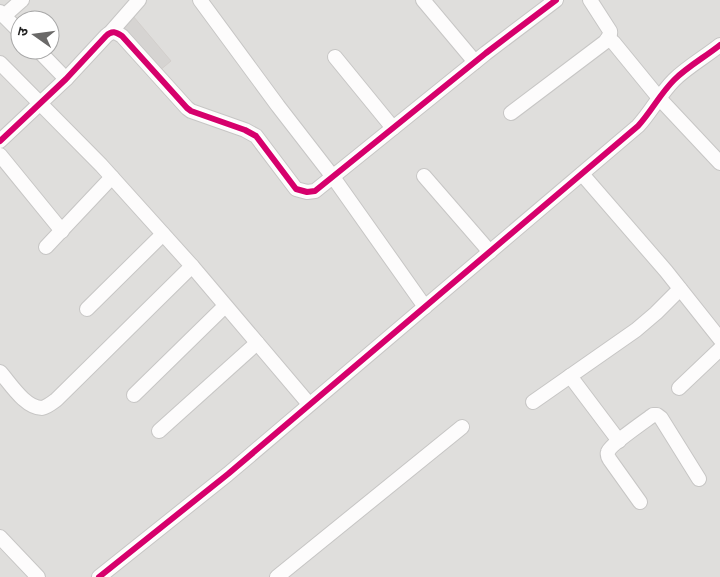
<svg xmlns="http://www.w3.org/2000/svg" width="720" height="577" font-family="Rubik,'Noto Sans Devanagari',sans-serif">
<rect width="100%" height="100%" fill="#f0eeeb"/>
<path fill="#dfdedc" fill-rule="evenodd" d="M0,0H720V577H0ZM20,20H50V50H20Z"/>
<path fill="#d6d4d2" stroke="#d3cfcc" d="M133,16L171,61L159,71L121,26Z"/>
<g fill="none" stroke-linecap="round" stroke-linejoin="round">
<g stroke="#c7c6c5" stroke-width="16">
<g id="minor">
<path d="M200,0L278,106L333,177L425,307"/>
<path d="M423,0L475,62"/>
<path d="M0,12L20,32"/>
<path d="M4,16L22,0"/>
<path d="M110,33L139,0"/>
<path d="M608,38L614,43L659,98L720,163"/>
<path d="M38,50L66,79"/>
<path d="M335,57L393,128"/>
<path d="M0,63L101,165L192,266L309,404"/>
<path d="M511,113L605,42C608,38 611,35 610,31L590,0"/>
<path d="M0,141L66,79L106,36C112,30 116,32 122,36L187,108L191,111L245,130L256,136L296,189L307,192L315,191L486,53L556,0"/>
<path d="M0,155L62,231"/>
<path d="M582,174L666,271L720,339"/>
<path d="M424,176L490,252"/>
<path d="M46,247L112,177"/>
<path d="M87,309L163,234"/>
<path d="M0,372C10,383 25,408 42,408C47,407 52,403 56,400L192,266"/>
<path d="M570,376L619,441"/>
<path d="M679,388L720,349"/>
<path d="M134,395L225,306"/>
<path d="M533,402L636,330L656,313L680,289"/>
<path d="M159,431L257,343"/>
<path d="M640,502L610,460C608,457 607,455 608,452C610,445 645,421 653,415H657L661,418L699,479"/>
<path d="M0,537L38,577"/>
<path d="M99,577L228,474L638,126C651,112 660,94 674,80C687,67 705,57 720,45"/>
<path d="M277,577L462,427"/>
</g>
</g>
<use href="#minor" stroke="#fdfcfc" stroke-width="14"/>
<g stroke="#fff" stroke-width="9">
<g id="cycleway">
<path d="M0,141L66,79L106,36C112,30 116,32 122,36L187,108L191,111L245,130L256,136L296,189L307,192L315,191L486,53L556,0"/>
<path d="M99,577L228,474L638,126C651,112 660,94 674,80C687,67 705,57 720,45"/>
</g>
</g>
<use href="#cycleway" stroke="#d6006c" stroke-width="6"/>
</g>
<g transform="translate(35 35) rotate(284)"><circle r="24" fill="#ffffff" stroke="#a7a7a7"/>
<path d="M0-4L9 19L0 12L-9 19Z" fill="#6a6968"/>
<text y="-8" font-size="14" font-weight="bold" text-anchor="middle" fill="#222222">उ</text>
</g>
</svg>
